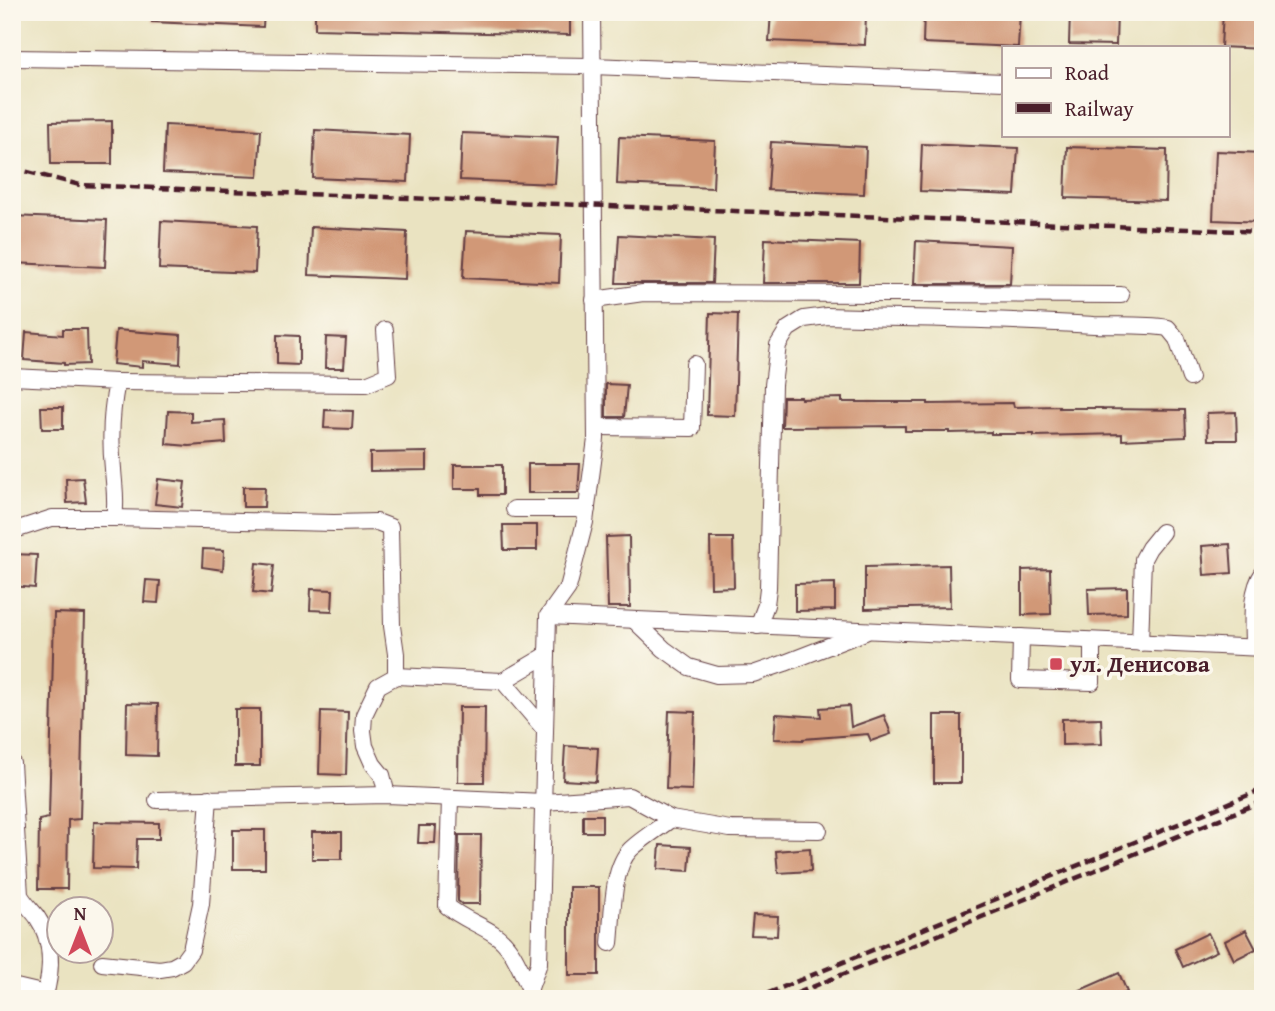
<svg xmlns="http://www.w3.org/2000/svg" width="1275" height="1011" font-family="'Gentium Book Plus',serif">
<rect width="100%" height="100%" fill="#fbf7ec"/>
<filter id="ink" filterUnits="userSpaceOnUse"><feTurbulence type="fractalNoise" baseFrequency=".0143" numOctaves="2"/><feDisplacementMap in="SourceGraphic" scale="14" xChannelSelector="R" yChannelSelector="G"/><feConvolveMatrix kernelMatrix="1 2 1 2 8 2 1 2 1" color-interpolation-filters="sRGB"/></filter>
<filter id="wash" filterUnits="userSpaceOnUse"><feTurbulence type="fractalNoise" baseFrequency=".00686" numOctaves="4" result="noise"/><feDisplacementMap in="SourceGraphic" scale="28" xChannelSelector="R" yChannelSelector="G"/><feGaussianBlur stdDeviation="1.57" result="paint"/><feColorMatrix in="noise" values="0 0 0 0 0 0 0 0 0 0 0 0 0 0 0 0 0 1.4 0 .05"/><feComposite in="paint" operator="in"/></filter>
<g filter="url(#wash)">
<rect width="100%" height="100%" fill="#eae3c1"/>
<g id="blocks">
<g fill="#d19877">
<path d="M153,12H264L263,27L152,22Z"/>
<path d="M315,12H570V35L315,29Z"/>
<path d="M771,12H866L865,45L769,41Z"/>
<path d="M924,12H1020L1018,47L923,43Z"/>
<path d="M1070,12H1117L1116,45L1069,44Z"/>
<path d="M1223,12H1263V49L1221,47Z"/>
<path d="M112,121V164H51L50,122Z"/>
<path d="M165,125L261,130L258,177L163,173Z"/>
<path d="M315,130L410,135L408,182L313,178Z"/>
<path d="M462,133L558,137L555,184L460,180Z"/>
<path d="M619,137L715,141L713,188L617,184Z"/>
<path d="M771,142L866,147L864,194L768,190Z"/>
<path d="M922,144L1018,148L1015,195L920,191Z"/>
<path d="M1067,147L1167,150L1166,201L1065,198Z"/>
<path d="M1216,151L1263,153V222L1213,220Z"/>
<path d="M12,216L107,220L105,267L12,263Z"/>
<path d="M161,221L257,226L255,273L159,269Z"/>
<path d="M311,227L407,232L405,279L309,275Z"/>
<path d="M466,231L561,235L559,283L463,278Z"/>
<path d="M619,235L714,240L712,283H616Z"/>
<path d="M765,239L860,243L859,283H763Z"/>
<path d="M916,241L1012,246L1010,284H914Z"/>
<path d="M710,313L738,314L735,416L707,415Z"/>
<path d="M63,329H87L88,364L64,365V363L24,360L26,332L63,335Z"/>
<path d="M116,330L181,335L180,364L142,361V367L113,364Z"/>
<path d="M277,335L299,336V365L277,364Z"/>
<path d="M326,337L346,338L344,368H325Z"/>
<path d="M606,384L627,385L624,417H606Z"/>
<path d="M783,397H801V399L842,398V402H928V404L1013,403L1014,407L1059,406V408H1102V409L1185,410L1186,437L1122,440V434L1034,436V434H991V432L949,433V431H905V426L782,427Z"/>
<path d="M41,407H63V429H42Z"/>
<path d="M325,410L353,411L352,429L324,428Z"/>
<path d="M168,411L191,412V422L225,420L226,443L189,446L166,444Z"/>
<path d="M1236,412L1237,440H1208L1207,413Z"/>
<path d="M427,452V470L370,471V453Z"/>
<path d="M528,464H580L578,493H528Z"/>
<path d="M454,465H502V495H480V489H454Z"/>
<path d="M83,478L86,502L67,503L66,479Z"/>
<path d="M158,479L185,482L182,507L155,504Z"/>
<path d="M243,487H265L264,507H243Z"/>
<path d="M503,525H537V550H504Z"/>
<path d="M629,536L630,607H608L606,537Z"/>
<path d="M710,538H733L734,587L711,588Z"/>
<path d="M1230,544L1232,573L1204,575L1202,546Z"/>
<path d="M203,549L224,550L223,570L202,567Z"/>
<path d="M12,554L37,555L35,588L12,586Z"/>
<path d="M256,563L274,565L271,594L253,592Z"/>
<path d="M949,565L950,607L865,609V567Z"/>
<path d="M1050,569L1051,614L1022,615V570Z"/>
<path d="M146,580L160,581L158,603L144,602Z"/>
<path d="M835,583V610L795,611V584Z"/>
<path d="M1127,588V614L1089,615L1088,589Z"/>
<path d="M311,589L333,590L332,611L310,610Z"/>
<path d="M54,613L85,614L80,819L68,820L67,889H38L39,820L49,818Z"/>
<path d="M127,703L158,704L157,756L126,755Z"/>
<path d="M849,706L851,727L884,715L891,734L871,741L868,734L803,739V740L774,739L776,714L821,717L820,708Z"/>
<path d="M459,707H485L484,782H458Z"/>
<rect x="235" y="709" width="25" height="57"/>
<path d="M321,711L348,712L346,775L319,774Z"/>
<path d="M669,711L695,712L692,790L666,789Z"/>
<rect x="934" y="715" width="27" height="68"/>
<path d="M1101,718L1102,744L1062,745V719Z"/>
<path d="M565,746L598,748L596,782L563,780Z"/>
<rect x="583" y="815" width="19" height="17"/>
<path d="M94,822L159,823V839H137L136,869L93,868Z"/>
<path d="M419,826H436L435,843H418Z"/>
<rect x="233" y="830" width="32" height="39"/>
<rect x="312" y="832" width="30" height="27"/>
<path d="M459,835H481L480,904H462L458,901Z"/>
<path d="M660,845L691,847L689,871L658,869Z"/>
<path d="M810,848L811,871L778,873L776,851Z"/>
<rect x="569" y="887" width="30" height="88"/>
<path d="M753,915L778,916L777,936L751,935Z"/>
<path d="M1246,930L1256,949L1234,960L1225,941Z"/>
<path d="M1208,933L1217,951L1183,967L1175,949Z"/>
<path d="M1119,973L1127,992L1112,999H1060Z"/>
</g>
</g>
</g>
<g filter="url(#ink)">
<use href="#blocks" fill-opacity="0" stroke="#623c42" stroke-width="2"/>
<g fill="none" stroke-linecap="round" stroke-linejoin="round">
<g stroke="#623c42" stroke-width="18">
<g id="minor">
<path d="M12,58L592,66L1004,82"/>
<path d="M594,300L643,293L1121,295"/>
<path d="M12,377L117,382C111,411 110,440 113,469C114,486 117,501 114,518H52L12,531"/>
<path d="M117,382L366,384L388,375L385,330"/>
<path d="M596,427L692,428L694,364"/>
<path d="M514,509H587"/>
<path d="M114,518L334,523L377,522L390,527L392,626L396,654V676L378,686L364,715L363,731L365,746L373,764L382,775L387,795"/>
<path d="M548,616L1263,648"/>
<path d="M634,620L664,649L689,667L717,675L753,674L785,663L865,632"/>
<path d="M758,626L766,605L768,588L773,385L778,345L788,329L804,319L827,316C916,319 1005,319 1094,325C1119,326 1144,324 1168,328L1177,339L1190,378"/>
<path d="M1021,637L1020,680L1092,682V641"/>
<path d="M1140,643L1143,559L1149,548L1162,532"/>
<path d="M1253,647C1253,624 1249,593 1263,573"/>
<path d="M396,676L503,681L547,655"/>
<path d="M503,681L545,730"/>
<path d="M12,763L20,895C25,904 32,910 37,917C54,942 52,972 44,999"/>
<path d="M450,798L447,906C461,918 479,924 494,934C513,946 520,970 530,989"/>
<path d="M157,800L387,795L544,802L629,796L671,819L730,829L819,830"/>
<path d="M610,943C613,917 611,868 631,849C643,838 658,829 671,819"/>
<path d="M102,963L160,969L172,967L183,961L191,950L201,904L209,798"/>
<path d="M12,986L46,994"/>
<path d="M526,999L539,963L548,616L568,588L585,522L596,439L592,12"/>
</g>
</g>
<use href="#minor" stroke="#fff" stroke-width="16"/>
<g stroke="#4a1f2b" stroke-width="4.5" stroke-dasharray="10 5" stroke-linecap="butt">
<path d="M12,168L80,185L1263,232"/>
<path d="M754,999L1263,789"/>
<path d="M783,999L1263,801"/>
</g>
</g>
</g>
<rect fill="#d1495b" stroke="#fbf7ec" stroke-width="2.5" x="1049" y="657" width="14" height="14" rx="3.5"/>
<g text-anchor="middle" stroke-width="7" stroke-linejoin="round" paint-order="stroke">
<g font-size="23" font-weight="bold" fill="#4a1f2b" stroke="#fbf7ec" text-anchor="start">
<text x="1070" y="672">ул. Денисова</text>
</g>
</g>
<rect width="1275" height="1011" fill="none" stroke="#fbf7ec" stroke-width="42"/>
<rect x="1002" y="46" width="228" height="91" fill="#fbf7ec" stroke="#b4a19f" stroke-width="2"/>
<rect x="1016" y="68" width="35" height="10" fill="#ffffff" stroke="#b4a19f" stroke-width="2"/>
<text x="1065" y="80" font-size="21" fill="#4a1f2b">Road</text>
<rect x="1016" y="103" width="35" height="10" fill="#4a1f2b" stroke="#b4a19f" stroke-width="2"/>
<text x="1065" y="116" font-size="21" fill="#4a1f2b">Railway</text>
<g transform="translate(80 930)"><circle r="33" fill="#fbf7ec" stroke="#b4a19f" stroke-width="2"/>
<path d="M0-5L12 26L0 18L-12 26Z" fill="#d1495b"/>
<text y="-10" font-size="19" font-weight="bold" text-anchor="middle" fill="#4a1f2b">N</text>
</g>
</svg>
